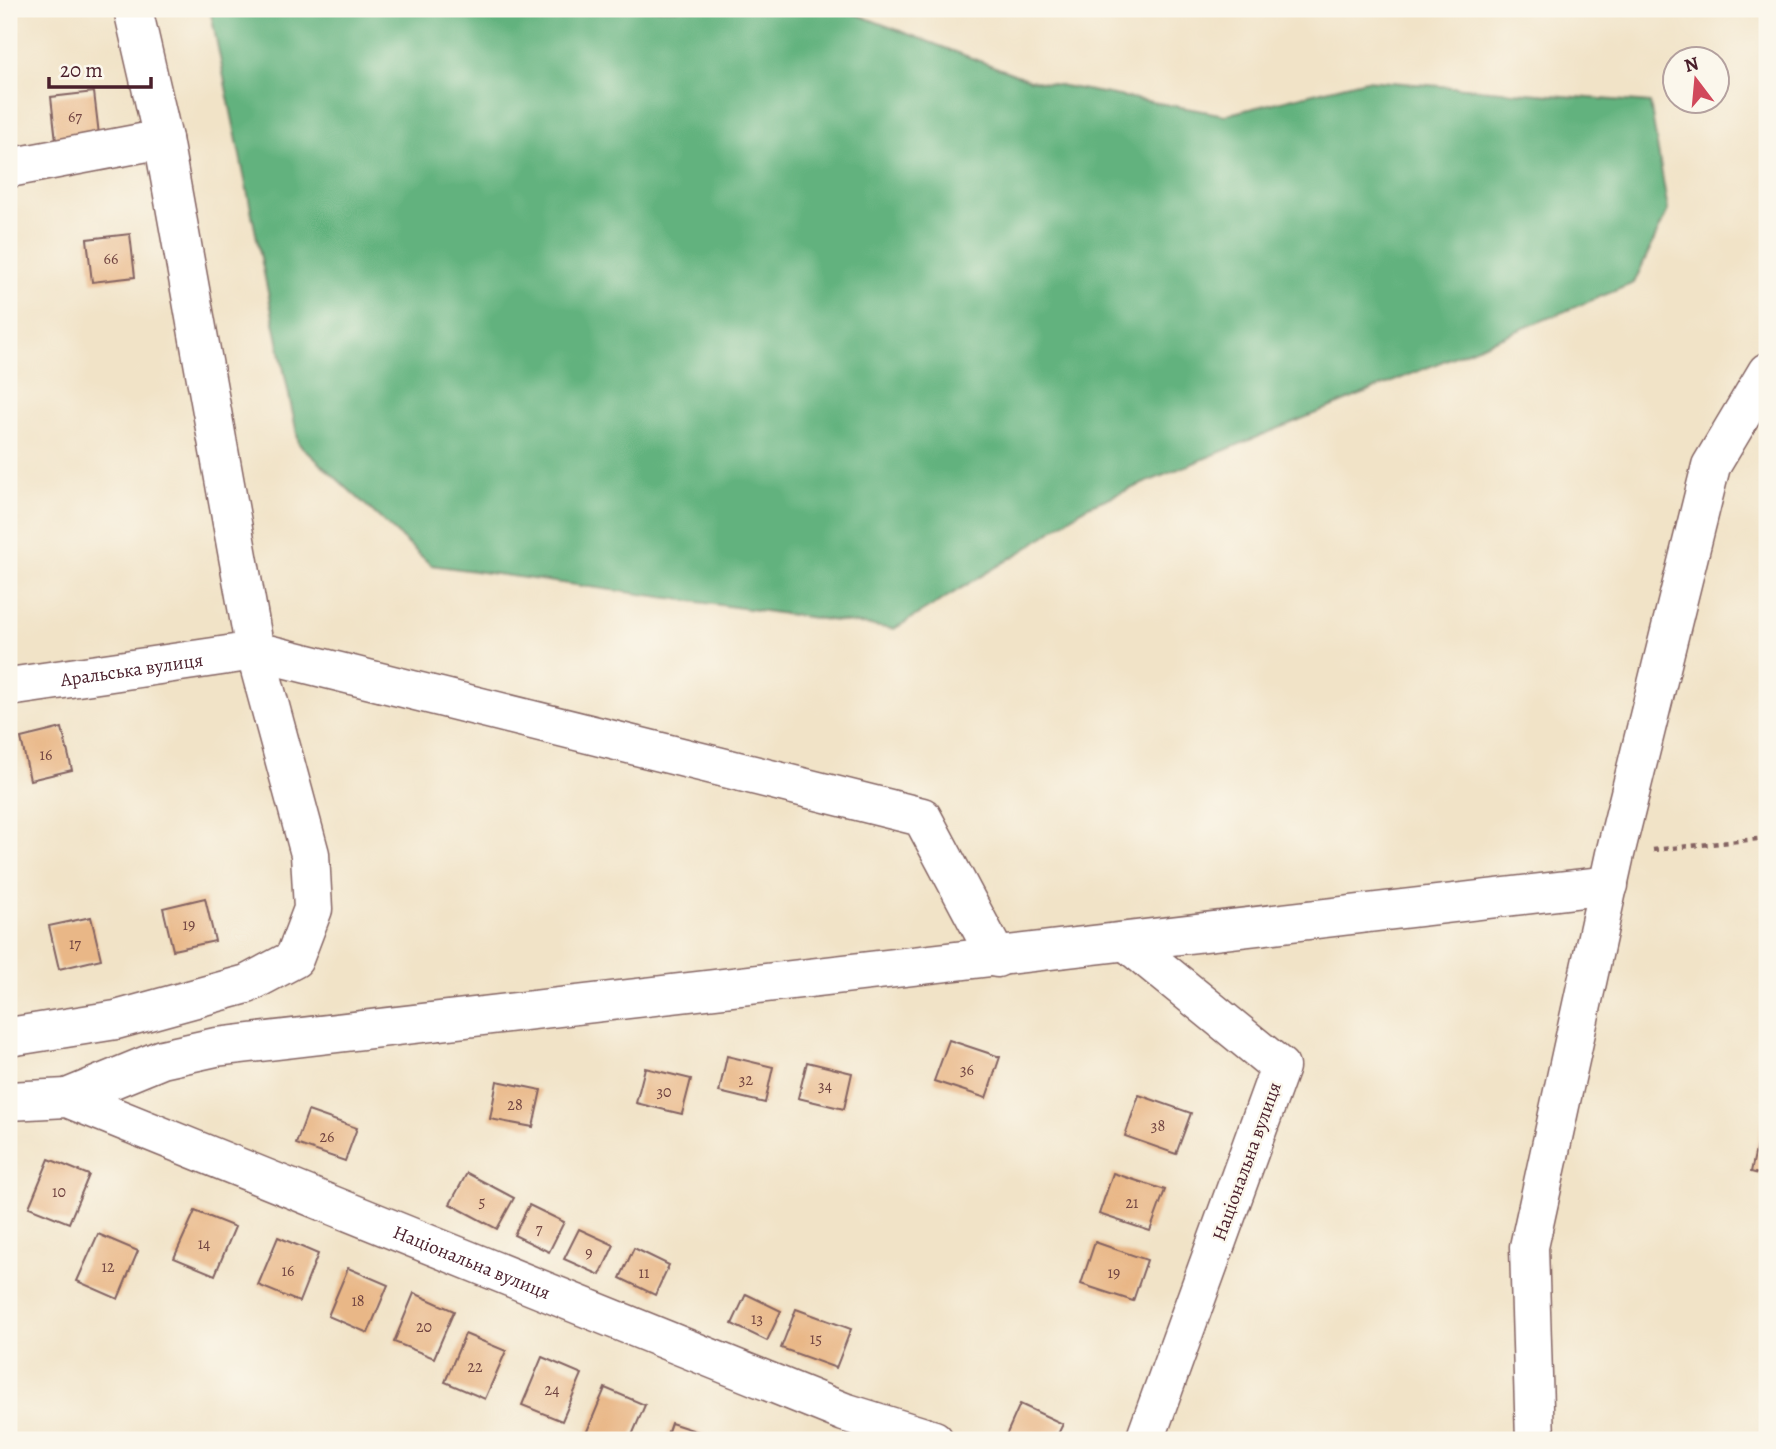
<svg xmlns="http://www.w3.org/2000/svg" width="1776" height="1449" font-family="Alegreya,serif">
<rect width="100%" height="100%" fill="#fbf7ec"/>
<filter id="ink" filterUnits="userSpaceOnUse"><feTurbulence type="fractalNoise" baseFrequency=".0143" numOctaves="2"/><feDisplacementMap in="SourceGraphic" scale="14" xChannelSelector="R" yChannelSelector="G"/><feConvolveMatrix kernelMatrix="1 2 1 2 8 2 1 2 1" color-interpolation-filters="sRGB"/></filter>
<filter id="wash" filterUnits="userSpaceOnUse"><feTurbulence type="fractalNoise" baseFrequency=".00686" numOctaves="4" result="noise"/><feDisplacementMap in="SourceGraphic" scale="28" xChannelSelector="R" yChannelSelector="G"/><feGaussianBlur stdDeviation="1.57" result="paint"/><feColorMatrix in="noise" values="0 0 0 0 0 0 0 0 0 0 0 0 0 0 0 0 0 1.4 0 .05"/><feComposite in="paint" operator="in"/></filter>
<g filter="url(#wash)">
<rect width="100%" height="100%" fill="#f1e3c7"/>
<path fill="#62b27e" stroke="#566854" stroke-width="2" d="M210,9H842L1030,80L1225,115L1366,80L1650,103L1668,210L1634,283L1086,507L1026,549L894,629L431,565L299,444Z"/>
<g id="blocks">
<g fill="#e9b787">
<path d="M94,92L99,135L56,141L51,97Z"/>
<path d="M130,234L135,277L92,282L87,239Z"/>
<path d="M62,728L72,770L30,780L21,738Z"/>
<path d="M205,898L215,941L173,950L163,908Z"/>
<path d="M91,917L101,959L59,969L49,926Z"/>
<path d="M949,1040L1000,1057L986,1098L934,1081Z"/>
<path d="M727,1056L773,1067L765,1103L719,1092Z"/>
<path d="M807,1062L852,1073L844,1109L798,1098Z"/>
<path d="M645,1068L691,1079L682,1114L636,1103Z"/>
<path d="M497,1081L541,1090L533,1127L490,1119Z"/>
<path d="M1139,1095L1191,1113L1176,1154L1125,1136Z"/>
<path d="M1766,1104H1767V1176L1751,1172Z"/>
<path d="M308,1111L357,1128L345,1161L296,1144Z"/>
<path d="M49,1159L89,1175L69,1223L29,1207Z"/>
<path d="M467,1173L514,1198L497,1229L450,1204Z"/>
<path d="M1113,1173L1165,1190L1150,1231L1099,1214Z"/>
<path d="M529,1205L564,1222L549,1252L514,1235Z"/>
<path d="M195,1211L235,1227L215,1275L174,1258Z"/>
<path d="M579,1229L614,1245L600,1275L564,1259Z"/>
<path d="M98,1234L138,1251L118,1299L77,1281Z"/>
<path d="M278,1237L318,1254L299,1302L258,1285Z"/>
<path d="M1095,1242L1147,1260L1133,1301L1081,1284Z"/>
<path d="M634,1248L669,1265L655,1295L620,1278Z"/>
<path d="M348,1268L388,1285L368,1333L328,1316Z"/>
<path d="M414,1293L454,1311L434,1358L394,1342Z"/>
<path d="M746,1294L781,1311L767,1341L732,1324Z"/>
<path d="M796,1309L851,1329L836,1368L781,1348Z"/>
<path d="M465,1334L506,1351L485,1399L445,1382Z"/>
<path d="M542,1357L582,1374L562,1421L522,1405Z"/>
<path d="M605,1388L645,1405L630,1440H595L585,1436Z"/>
<path d="M1020,1404L1063,1424L1055,1440H1004Z"/>
<path d="M671,1423L723,1440H665Z"/>
</g>
</g>
</g>
<g filter="url(#ink)">
<use href="#blocks" fill-opacity="0" stroke="#846462" stroke-width="2"/>
<g fill="none" stroke-linecap="round" stroke-linejoin="round">
<g stroke="#846462" stroke-width="41">
<g id="minor">
<path d="M9,168L163,139"/>
<path id="s1" d="M9,687L255,651L922,817L997,958"/>
<path d="M1128,943L1280,1067L1145,1440"/>
<path d="M9,1037L116,1020L247,984L294,959L313,909L310,854L255,651L163,139L133,9"/>
<path d="M67,1098L162,1059L216,1047L1609,885"/>
<path id="s2" d="M9,1101L67,1098L844,1412L934,1440"/>
<path d="M1535,1440L1529,1247L1615,854L1711,466L1767,372"/>
</g>
</g>
<path stroke="#846462" stroke-width="4.5" stroke-dasharray="5 5" stroke-linecap="butt" d="M1653,850L1767,838"/>
<use href="#minor" stroke="#fff" stroke-width="38"/>
</g>
</g>
<g text-anchor="middle" stroke-width="5" stroke-linejoin="round" paint-order="stroke">
<g font-size="16" fill="#724542">
<text x="75" y="122">67</text>
<text x="111" y="264">66</text>
<text x="46" y="760">16</text>
<text x="189" y="930">19</text>
<text x="75" y="949">17</text>
<text x="967" y="1075">36</text>
<text x="746" y="1085">32</text>
<text x="825" y="1091">34</text>
<text x="664" y="1097">30</text>
<text x="515" y="1110">28</text>
<text x="1158" y="1131">38</text>
<text x="327" y="1142">26</text>
<text x="59" y="1197">10</text>
<text x="482" y="1207">5</text>
<text x="1132" y="1208">21</text>
<text x="539" y="1234">7</text>
<text x="204" y="1249">14</text>
<text x="589" y="1258">9</text>
<text x="108" y="1272">12</text>
<text x="288" y="1276">16</text>
<text x="644" y="1278">11</text>
<text x="1114" y="1278">19</text>
<text x="358" y="1306">18</text>
<text x="757" y="1324">13</text>
<text x="424" y="1332">20</text>
<text x="816" y="1344">15</text>
<text x="475" y="1372">22</text>
<text x="552" y="1395">24</text>
</g>
<g font-size="19" fill="#4a1f2b" stroke="#fbf7ec">
<text dy="7" stroke="none"><textPath href="#s1" startOffset="124">Аральська вулиця</textPath></text>
<text transform="translate(1246 1161) rotate(-70)" y="7">Національна вулиця</text>
<text dy="7" stroke="none"><textPath href="#s2" startOffset="495">Національна вулиця</textPath></text>
</g>
</g>
<rect width="1776" height="1449" fill="none" stroke="#fbf7ec" stroke-width="35"/>
<g transform="translate(1696 80) rotate(344)"><circle r="33" fill="#fbf7ec" stroke="#b4a19f" stroke-width="2"/>
<path d="M0-5L12 26L0 18L-12 26Z" fill="#d1495b"/>
<text y="-10" font-size="19" font-weight="bold" text-anchor="middle" fill="#4a1f2b">N</text>
</g>
<path d="M49 77v10h102v-10" fill="none" stroke="#4a1f2b" stroke-width="3.5"/>
<text x="60" y="77" font-size="21" fill="#4a1f2b" stroke="#fbf7ec" stroke-width="5" paint-order="stroke">20 m</text>
</svg>
